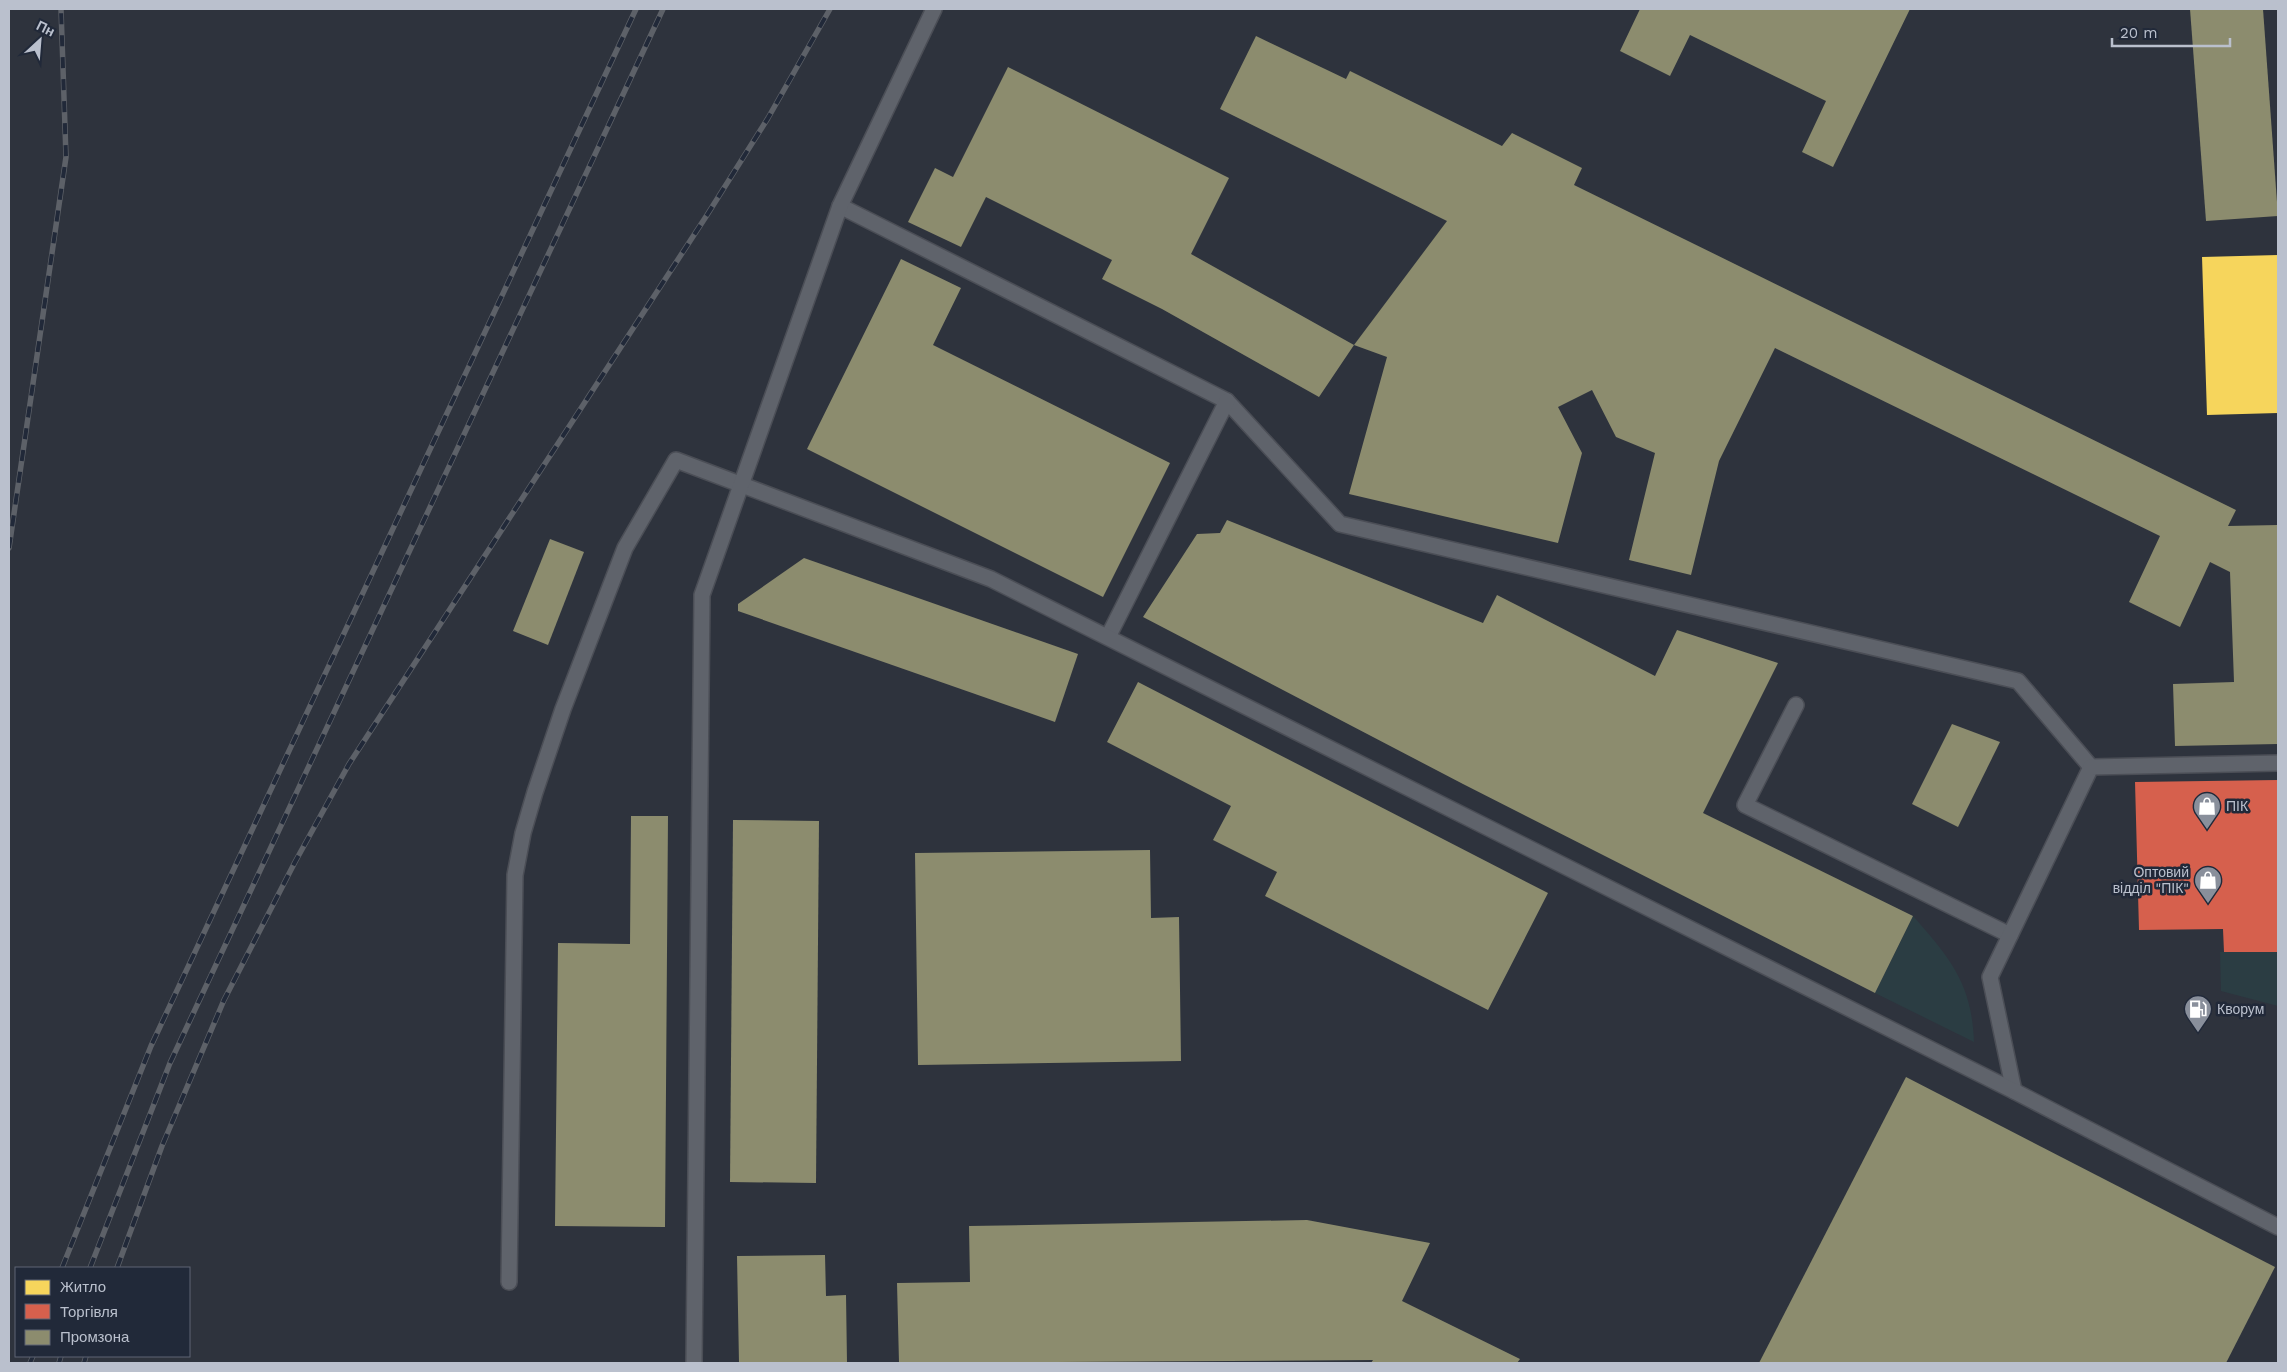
<svg xmlns="http://www.w3.org/2000/svg" width="2287" height="1372" font-family="'Work Sans',sans-serif">
<rect width="100%" height="100%" fill="#2e333d"/>
<g fill="#2b3d43">
<path d="M1913,916C1950,958 1972,984 1974,1042L1875,993Z"/>
<path d="M2220,952H2278V1006L2221,991Z"/>
</g>
<path fill="#f6d55c" d="M2278,255V413L2207,415L2202,257Z"/>
<path fill="#d6604d" d="M2278,780V952H2224L2223,929L2139,930L2135,782Z"/>
<g fill="#8c8c6e">
<path d="M1640,9H1910L1833,167L1802,152L1826,101L1690,35L1670,76L1620,51Z"/>
<path d="M2190,9H2263L2278,216L2206,221Z"/>
<path d="M1256,36L1346,79L1350,71L1502,146L1512,133L1582,168L1574,185L2236,510L2228,526L2278,525V744L2175,746L2173,684L2234,682L2230,572L2210,562L2180,627L2129,602L2160,536L1775,348L1719,461L1691,575L1629,560L1655,453L1616,437L1592,390L1558,407L1582,453L1558,543L1349,494L1387,357L1354,345L1447,221L1220,109Z"/>
<path d="M1008,67L1229,178L1191,254L1354,345L1319,397L1162,309L1102,279L1112,260L986,197L961,247L908,222L935,168L953,177Z"/>
<path d="M901,259L961,288L933,345L1170,463L1103,597L807,449Z"/>
<path d="M1227,520L1483,623L1497,595L1655,676L1677,630L1778,663L1703,813L1913,916L1875,993L1463,784L1143,617L1197,534L1220,533Z"/>
<path d="M550,539L584,552L548,645L513,631Z"/>
<path d="M804,558L1078,654L1055,722L738,611V604Z"/>
<path d="M1138,682L1548,893L1488,1010L1265,896L1277,872L1213,840L1231,806L1107,742Z"/>
<path d="M1952,724L2000,742L1958,827L1912,804Z"/>
<path d="M631,816H668L665,1227L555,1226L558,943L630,944Z"/>
<path d="M733,820L819,821L816,1183L730,1182Z"/>
<path d="M1150,850L1151,918L1179,917L1181,1061L918,1065L915,853Z"/>
<path d="M1906,1077L2275,1267L2226,1363H1759Z"/>
<path d="M1307,1220L1430,1243L1402,1301L1520,1359L1517,1363H1371L1373,1360L899,1363L897,1283L970,1282L969,1226Z"/>
<path d="M825,1255L826,1296L846,1295L847,1363H739L737,1256Z"/>
</g>
<g fill="none" stroke-linecap="round" stroke-linejoin="round">
<g stroke="#4b4e56" stroke-width="18">
<g id="service">
<path d="M840,206L1227,401L1340,524L2018,681L2091,767"/>
<path d="M1108,637L1227,401"/>
<path d="M1796,705L1745,805L2010,935"/>
<path d="M2014,1091L1990,977L2091,767L2278,763"/>
<path d="M509,1282L515,875L523,833L535,792L563,709L625,548L676,460L991,579L2014,1091L2278,1227"/>
<path d="M694,1363L702,595L840,206L934,9"/>
</g>
</g>
<use href="#service" stroke="#5f636b" stroke-width="15"/>
<g stroke="#5d6168" stroke-width="5.5">
<g id="rail">
<path d="M9,548L66,157L61,9"/>
<path d="M62,1268L151,1046L636,9"/>
<path d="M90,1268L170,1063L663,9"/>
<path d="M117,1268L162,1146L224,1000L295,862L349,764L707,215L768,118L830,9"/>
<path d="M30,1363L33,1356"/>
<path d="M59,1363L61,1356"/>
<path d="M84,1363L86,1356"/>
</g>
</g>
<use href="#rail" stroke="#212939" stroke-width="4" stroke-dasharray="11" stroke-linecap="butt"/>
</g>
<defs>
<g id="shop-pin" transform="scale(1.4375)"><path d="M0 17L-7.5 6A9.5 9.5 0 1 1 7.5 6Z" fill="#898f9b" stroke="#212939"/><path d="M-5-2.5h2.3a2.7 3.5 0 0 1 5.4 0H5L5.5 6h-11ZM-1.5-2.5h3a1.5 2.3 0 0 0-3 0Z" fill="#fff"/></g>
<g id="fuel-pin" transform="scale(1.4375)"><path d="M0 17L-7.5 6A9.5 9.5 0 1 1 7.5 6Z" fill="#898f9b" stroke="#212939"/><path d="M-5.5-6h7V0h2V4h1.3V-2.5L3-4.5l.8-.8L6-3V5H2.5V1h-1V6h-7ZM-4.2-4.7v3.2H.2V-4.7Z" fill="#fff"/></g>
</defs>
<g fill-rule="evenodd">
<use href="#shop-pin" x="2207" y="806"/>
<use href="#shop-pin" x="2208" y="880"/>
<use href="#fuel-pin" x="2198" y="1009"/>
</g>
<g text-anchor="middle" stroke-width="5" stroke-linejoin="round" paint-order="stroke">
<g font-size="14" fill="#bac0cd" stroke="#212939" text-anchor="start">
<text x="2226" y="811">ПІК</text>
<text x="2189" y="877" text-anchor="end">Оптовий<tspan x="2189" dy="16">відділ "ПІК"</tspan></text>
<text x="2217" y="1014">Кворум</text>
</g>
</g>
<rect width="2287" height="1372" fill="none" stroke="#bac0cd" stroke-width="20"/>
<rect x="15" y="1267" width="175" height="90" fill="#212939" stroke="#5e6574"/>
<rect x="25" y="1280" width="25" height="15" fill="#f6d55c" stroke="#5e6574"/>
<text x="60" y="1292" font-size="15" fill="#bac0cd">Житло</text>
<rect x="25" y="1304" width="25" height="15" fill="#d6604d" stroke="#5e6574"/>
<text x="60" y="1317" font-size="15" fill="#bac0cd">Торгівля</text>
<rect x="25" y="1330" width="25" height="15" fill="#8c8c6e" stroke="#5e6574"/>
<text x="60" y="1342" font-size="15" fill="#bac0cd">Промзона</text>
<g transform="translate(40 40) rotate(26)" stroke="#212939" stroke-width="4" paint-order="stroke">
<path d="M0-4L9 19L0 12L-9 19Z" fill="#bac0cd"/>
<text y="-8" font-size="14" font-weight="bold" text-anchor="middle" fill="#bac0cd">Пн</text>
</g>
<path d="M2112 38v8h118v-8" fill="none" stroke="#bac0cd" stroke-width="2.5"/>
<text x="2120" y="38" font-size="15" fill="#bac0cd" stroke="#212939" stroke-width="4" paint-order="stroke">20 m</text>
</svg>
